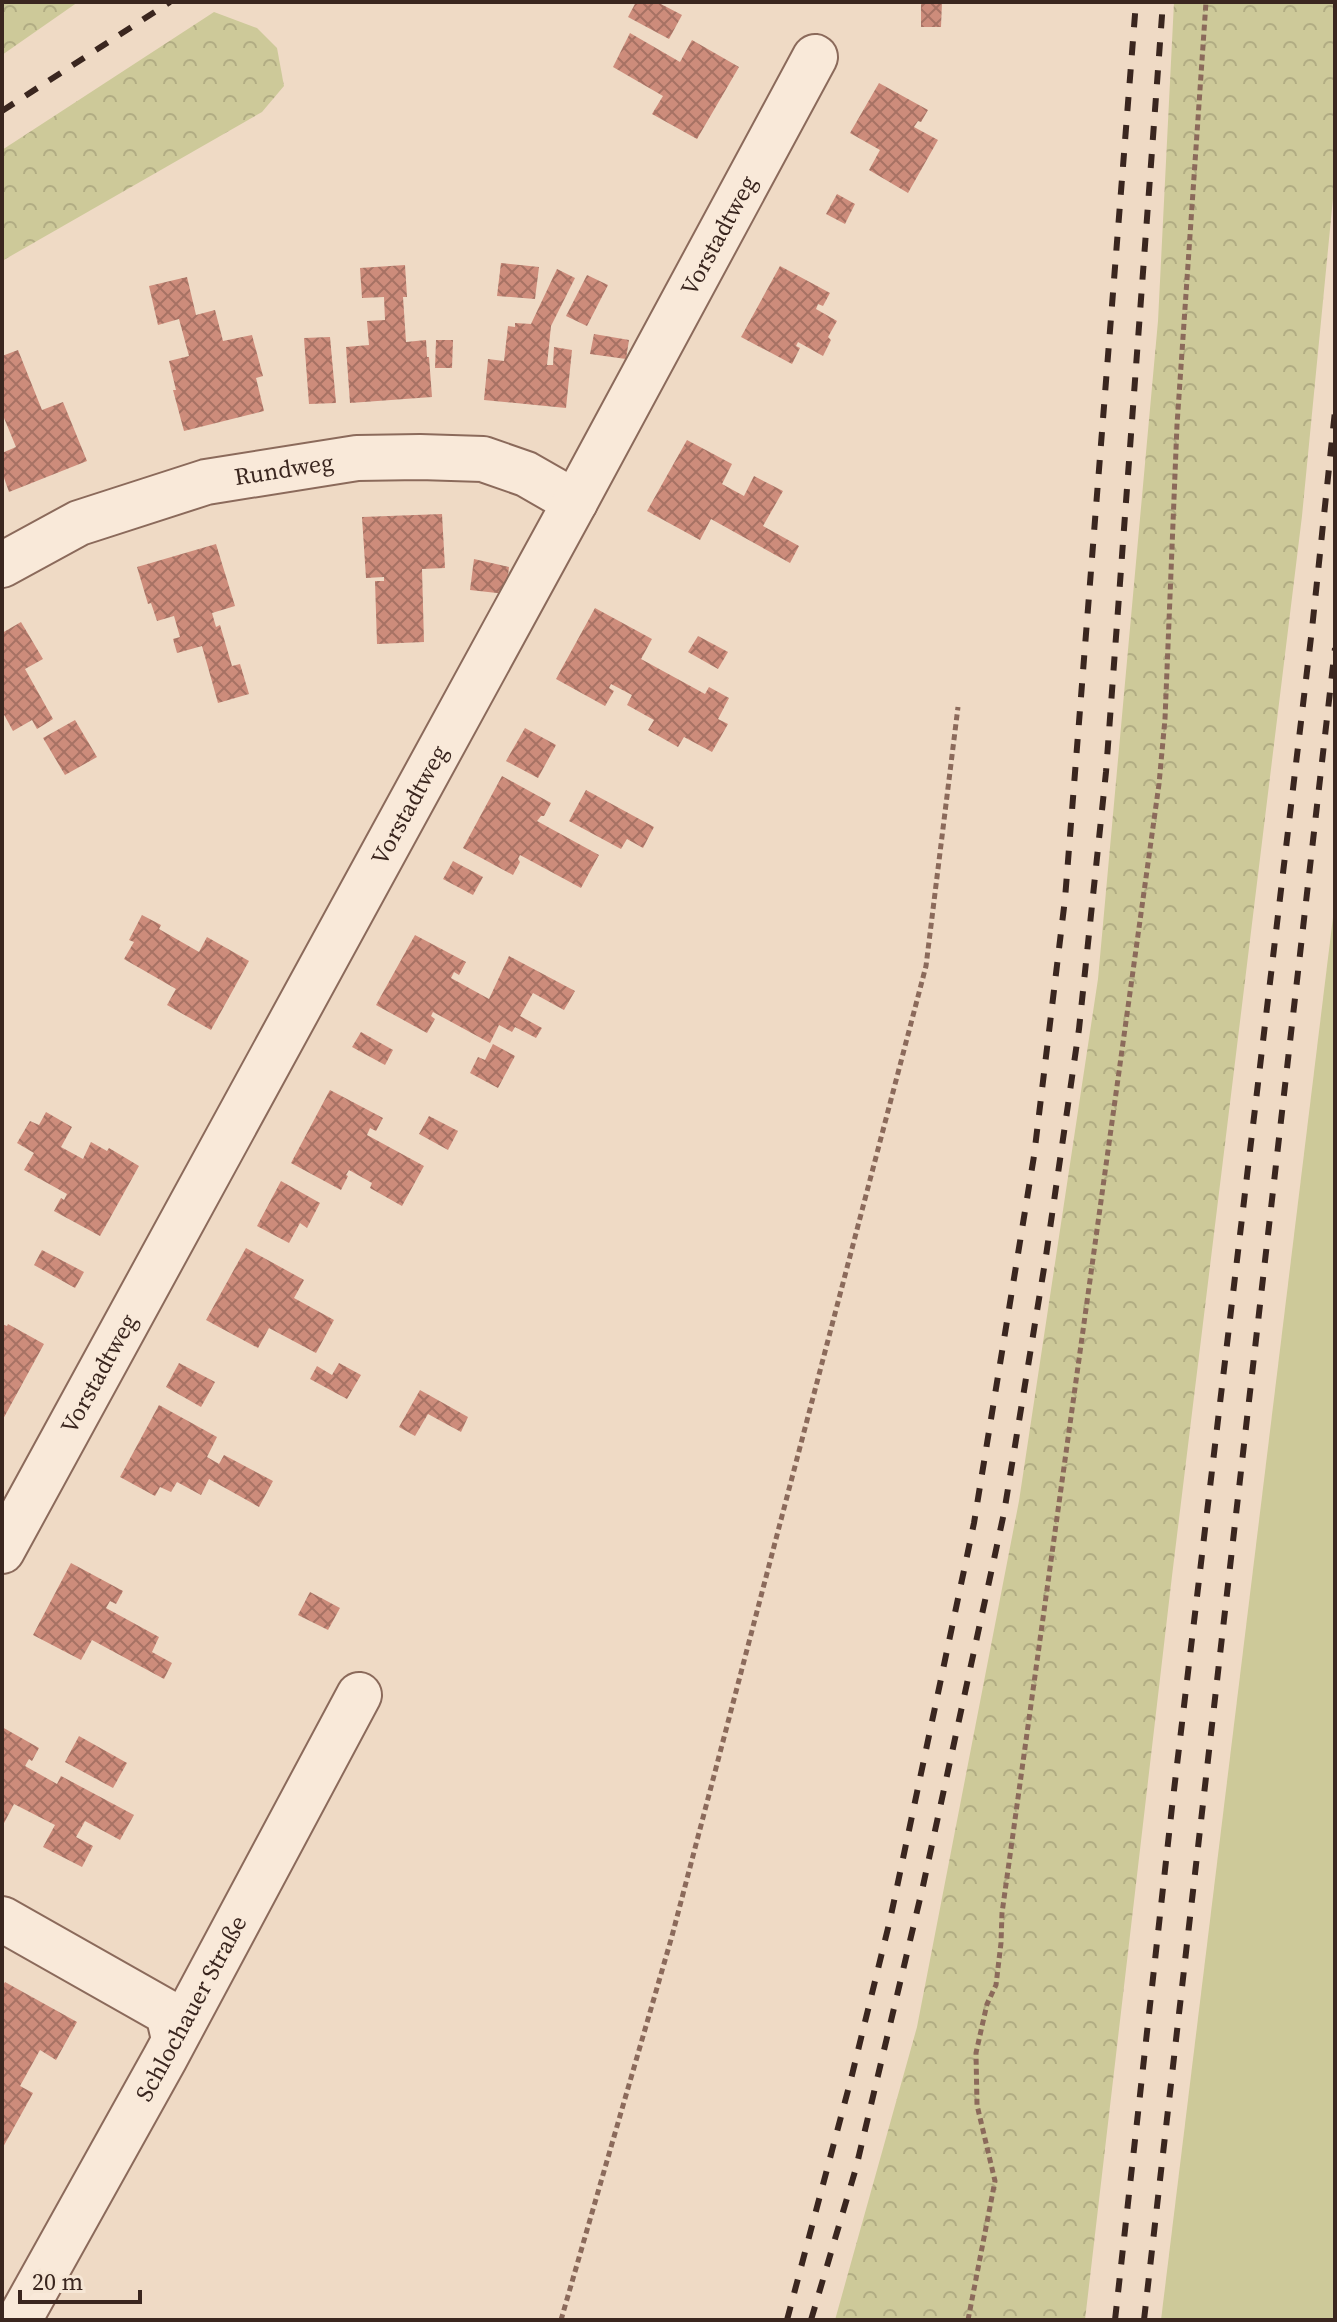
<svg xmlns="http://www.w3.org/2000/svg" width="1337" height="2322" font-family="'Source Serif 4',serif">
<defs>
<pattern id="forest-crowns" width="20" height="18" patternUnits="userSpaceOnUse" patternTransform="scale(2)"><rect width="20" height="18" fill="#cdc999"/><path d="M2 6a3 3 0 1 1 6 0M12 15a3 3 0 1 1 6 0" fill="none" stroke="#b1ac83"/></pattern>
<pattern id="building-cross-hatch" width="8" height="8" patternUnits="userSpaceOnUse" patternTransform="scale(2)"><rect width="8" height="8" fill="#cd8c7b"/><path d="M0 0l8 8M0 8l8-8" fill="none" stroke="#a77264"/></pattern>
</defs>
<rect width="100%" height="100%" fill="#efdac5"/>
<path fill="#cdc999" d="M1335,901V2320H1161Z"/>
<g fill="url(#forest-crowns)">
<path d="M2,2H78L2,55Z"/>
<path d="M1174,2H1335V178L1302,516L1172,1576L1085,2320H835L917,2027L1019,1501L1098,979L1158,321Z"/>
<path d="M214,12L257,28L277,48L284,86L262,112L2,261V150Z"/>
</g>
<g fill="url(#building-cross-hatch)">
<path d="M636,2H657L682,15L669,39L628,17Z"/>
<path d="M921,2H942L941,27H921Z"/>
<path d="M630,33L680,62L692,40L739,67L697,139L652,114L663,96L613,67Z"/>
<path d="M879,83L928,110L921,122L918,121L914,127L938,140L908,193L869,170L880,150L850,133Z"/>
<path d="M837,194L855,204L845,224L826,214Z"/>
<path d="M501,263L539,267L535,299L497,296Z"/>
<path d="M405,265L407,297H403L406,342L426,340L427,357H429L432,397L350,403L346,347L369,345L367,321L385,320L384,297L362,298L360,268Z"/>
<path d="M780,266L830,293L823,306L818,304L816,309L837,321L828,337L831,340L823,356L798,342L796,346L800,348L792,364L741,337Z"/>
<path d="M557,269L575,278L551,326L547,365H553L554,347L572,350L566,408L484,400L488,359L504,361L508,326L515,327V323L531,324Z"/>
<path d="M587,275L608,285L587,326L566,316Z"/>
<path d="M187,277L196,315L215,310L223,341L252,335L263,376L256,378L264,411L184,431L173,390H176L169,361L189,356L179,319L158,325L149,286Z"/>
<path d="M594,334L629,340L626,359L590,354Z"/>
<path d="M330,337L336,403L309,404L304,338Z"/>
<path d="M436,340H453L452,368H435Z"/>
<path d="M18,350L42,410L63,402L87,461L9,492L2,472V453L16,447L2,413V356Z"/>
<path d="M687,440L732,464L722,484L744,496L754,476L783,491L763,526L799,546L790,563L711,519L700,540L647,511Z"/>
<path d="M442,514L445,568L422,569L424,642L377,644L375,581H384V577L366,578L362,517Z"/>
<path d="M216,544L235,606L212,613L216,627L220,625L232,666L240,664L249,694L218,703L202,646L177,653L173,639L180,637L174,616L157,621L151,603L148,604L137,567Z"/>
<path d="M474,559L509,567L506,594L470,590Z"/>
<path d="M595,608L652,639L641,659L705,694L709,687L729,698L718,719L728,724L712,752L684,737L678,747L648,730L654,720L627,705L632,695L611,684L609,688L614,691L605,706L556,679Z"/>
<path d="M21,622L43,659L25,669L53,719L37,729L32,720L13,731L2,711V633Z"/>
<path d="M698,636L728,652L718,669L688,652Z"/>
<path d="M75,720L97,757L65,775L43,738Z"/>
<path d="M525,728L556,745L538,778L506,761Z"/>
<path d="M502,776L551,803L544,816H541L537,821L599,855L581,888L520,855L518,859L520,862L513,875L463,848Z"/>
<path d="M586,790L654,827L643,848L627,839L621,849L569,821Z"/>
<path d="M453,861L483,877L473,895L443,879Z"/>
<path d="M142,915L161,925L159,929L199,952L207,937L249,961L211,1030L167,1005L176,989L124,959L134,942L129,940Z"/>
<path d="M415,935L466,962L459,975L454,972L451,978L489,999L509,956L575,991L564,1010L533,993L520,1016L542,1028L536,1038L515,1027L512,1032L499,1025L490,1043L433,1012L431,1016L435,1019L427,1033L376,1005Z"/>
<path d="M361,1032L393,1050L385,1065L352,1047Z"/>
<path d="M493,1044L515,1056L498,1088L470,1073L478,1057L485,1060Z"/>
<path d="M330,1090L383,1118L376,1131L370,1128L367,1135L424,1166L402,1206L370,1188L372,1183L349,1170L346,1175L348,1176L341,1190L291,1163Z"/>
<path d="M46,1112L72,1127L61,1147L83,1159L91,1142L107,1151L109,1148L139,1166L100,1236L54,1211L61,1198L64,1200L67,1194L24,1170L34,1153L17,1143L30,1121L39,1125Z"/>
<path d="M429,1116L458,1131L448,1150L419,1134Z"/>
<path d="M281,1181L320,1203L307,1228L300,1223L289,1243L257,1226Z"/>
<path d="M246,1248L304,1280L294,1298L334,1320L316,1353L269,1328L258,1348L206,1320Z"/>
<path d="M42,1250L84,1272L75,1288L34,1265Z"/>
<path d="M2,1324L7,1326L8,1324L44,1344L2,1421Z"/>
<path d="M179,1363L215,1382L201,1407L166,1387Z"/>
<path d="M339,1363L361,1375L347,1399L310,1379L317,1366L332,1375Z"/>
<path d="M420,1390L468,1417L461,1432L428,1414L415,1436L399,1427Z"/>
<path d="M159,1405L217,1437L207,1457L219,1464L224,1455L273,1481L259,1507L209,1479L201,1495L177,1482L171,1492L160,1487L155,1496L120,1477Z"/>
<path d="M71,1563L123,1591L116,1604L110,1601L106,1608L159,1637L152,1652L172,1663L164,1679L92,1640L81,1660L33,1635Z"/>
<path d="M310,1592L340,1608L328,1630L298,1615Z"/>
<path d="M2,1727L39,1748L32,1761L29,1759L25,1766L57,1784L61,1776L134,1815L120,1840L85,1821L76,1837L93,1846L82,1867L43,1847L55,1825L14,1804L2,1827Z"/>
<path d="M79,1736L127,1763L113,1788L65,1762Z"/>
<path d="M5,1982L77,2022L56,2060L40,2050L20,2086L33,2093L2,2149V1987Z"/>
</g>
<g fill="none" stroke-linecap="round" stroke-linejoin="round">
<g stroke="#8b6a5b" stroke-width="48">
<g id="minor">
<path id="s1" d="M2,565L79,523L206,482L357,458L420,457L483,459L526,474L575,502"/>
<path id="s2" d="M2,1551L575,502L815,57"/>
<path d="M2,1919L168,2013L174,2039"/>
<path id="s3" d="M19,2320L165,2058L359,1695"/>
</g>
</g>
<g stroke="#8b6a5b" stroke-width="5" stroke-dasharray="6 4" stroke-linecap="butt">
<path d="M561,2320L672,1936L926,966L958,707"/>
<path d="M968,2320L995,2181L977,2105L976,2053L987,2004L996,1985L1001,1943L1002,1913L1159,784L1165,719L1177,425L1206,2"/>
</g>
<use href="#minor" stroke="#f9e9d9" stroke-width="44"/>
<g stroke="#3a261f" stroke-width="6" stroke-dasharray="14 14" stroke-linecap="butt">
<path d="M2,111L170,2"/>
<path d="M787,2320L851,2079L890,1920L974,1523L1034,1156L1065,899L1136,2"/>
<path d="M811,2320L856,2168L923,1886L1004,1513L1046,1256L1079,1029L1106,772L1163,2"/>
<path d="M1115,2320L1172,1807L1312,629L1335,411"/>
<path d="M1144,2320L1335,648"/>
</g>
</g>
<g text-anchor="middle" stroke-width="6" stroke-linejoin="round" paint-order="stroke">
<g font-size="24" fill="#3a261f" stroke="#f6e6d5">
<text dy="8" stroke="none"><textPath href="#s2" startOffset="1498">Vorstadtweg</textPath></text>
<text dy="8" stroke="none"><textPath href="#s1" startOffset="300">Rundweg</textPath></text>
<text dy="8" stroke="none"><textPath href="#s2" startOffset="850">Vorstadtweg</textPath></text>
<text dy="8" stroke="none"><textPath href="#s2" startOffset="202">Vorstadtweg</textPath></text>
<text dy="8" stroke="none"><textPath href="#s3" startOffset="356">Schlochauer Straße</textPath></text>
</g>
</g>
<rect width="1337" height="2322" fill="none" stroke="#3a261f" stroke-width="8"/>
<path d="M20 2290v12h120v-12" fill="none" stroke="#3a261f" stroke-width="4"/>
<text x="32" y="2290" font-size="24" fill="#3a261f" stroke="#f6e6d5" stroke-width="6" paint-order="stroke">20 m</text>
</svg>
